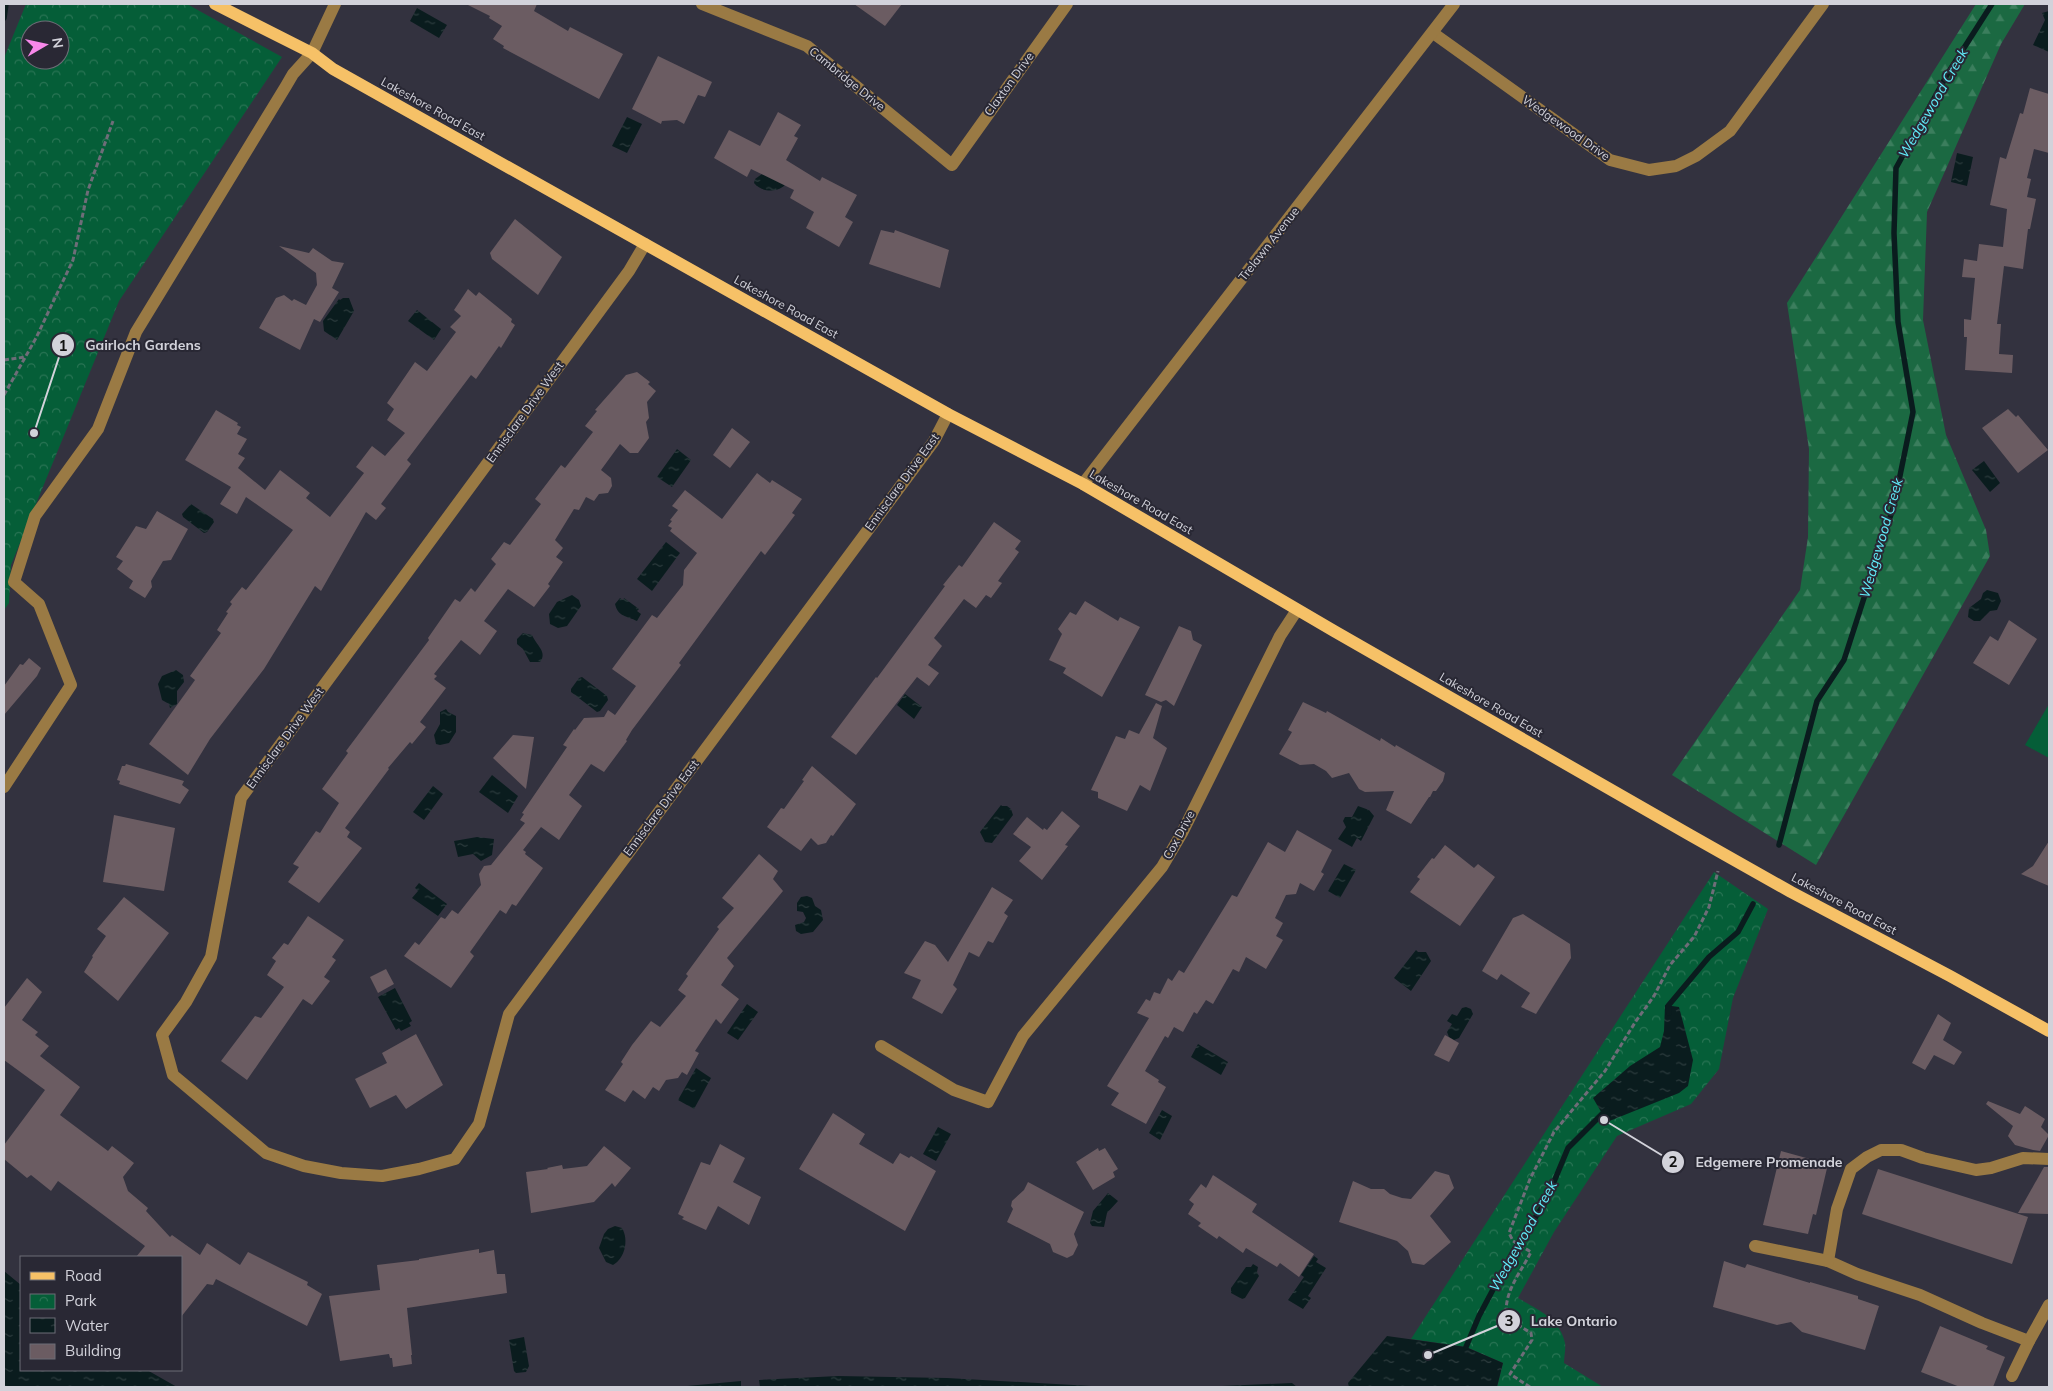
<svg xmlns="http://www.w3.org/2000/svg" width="2053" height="1391" font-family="Mulish,sans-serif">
<defs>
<pattern id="forest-firs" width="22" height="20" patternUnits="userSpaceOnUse" patternTransform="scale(1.25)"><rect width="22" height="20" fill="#1b6942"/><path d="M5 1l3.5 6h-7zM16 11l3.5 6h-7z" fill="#3b7e5d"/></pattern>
<pattern id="park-crowns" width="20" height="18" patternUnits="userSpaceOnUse" patternTransform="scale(1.25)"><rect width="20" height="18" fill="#055e38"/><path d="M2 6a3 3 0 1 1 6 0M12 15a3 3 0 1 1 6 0" fill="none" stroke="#297454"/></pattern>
<pattern id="water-ripples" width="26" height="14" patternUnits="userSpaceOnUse" patternTransform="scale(1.25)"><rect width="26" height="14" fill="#0a1c1e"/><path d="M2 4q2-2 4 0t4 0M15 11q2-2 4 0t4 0" fill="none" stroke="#2d3c3e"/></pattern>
</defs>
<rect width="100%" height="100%" fill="#33323f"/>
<path fill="url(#forest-firs)" d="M1976,4H2025L2001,44L1927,212L1923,320L1946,435L1986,530L1990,556L1816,865L1672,775L1800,590L1808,537L1809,449L1787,303Z"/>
<g fill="url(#park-crowns)" fill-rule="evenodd">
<path d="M26,4H187L282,57L119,301L11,565L9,603L4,610V58ZM30,30H60V60H30Z"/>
<path d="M1714,872L1768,909L1733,998L1719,1069L1691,1104L1617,1136L1554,1232L1518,1298C1536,1309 1560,1318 1565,1343C1566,1349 1564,1357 1564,1363L1603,1387H1497L1503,1363L1466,1347L1411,1339Z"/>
</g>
<path fill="#055e38" d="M2049,704V758L2025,745Z"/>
<g fill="url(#water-ripples)">
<path d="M417,8L447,25L439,38L410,21Z"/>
<path d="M2049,11V52L2033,45L2045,20L2042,13Z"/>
<path d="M627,117L642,124L627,153L612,146Z"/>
<path d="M1957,153L1973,157L1967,186L1951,182Z"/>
<path d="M762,174L787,183C779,193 762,193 754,183L755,179Z"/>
<path d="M343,298H349L354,311L337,340L324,331L323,321L339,299L340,300Z"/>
<path d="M417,310L441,329L434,340L408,321Z"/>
<path d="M677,449L691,460L672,487L657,477Z"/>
<path d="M1984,461L2000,483L1990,492L1972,470Z"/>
<path d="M191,504L213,519L214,522L207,532L204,533L183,517L182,514Z"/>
<path d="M666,542L680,553L652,591L637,579Z"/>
<path d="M1987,590L1998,593L2001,601L1997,610L1990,611L1980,621H1974L1968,617L1969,608L1981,599L1983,593Z"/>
<path d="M572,595L579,600L581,606L567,626L558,628L550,624L549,614L557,602Z"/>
<path d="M620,598L623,600L624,598L639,609L637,611L641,614L637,621C627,616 618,617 615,604Z"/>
<path d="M523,633L532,635C536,645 548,652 540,662H530L523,649L517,644V639Z"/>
<path d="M176,670L183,675L184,682L177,691V704L170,708L169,704L162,700L158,684L162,676Z"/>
<path d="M582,677L607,696L608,700L600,711L597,712L571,692V689L579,678Z"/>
<path d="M905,694L922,707L914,719L897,705Z"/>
<path d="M446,709L448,712L456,716V732L449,743L440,745L436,744L434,735L440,724V712Z"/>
<path d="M492,775L518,796L508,813L479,792Z"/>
<path d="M433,786L443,794L424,820L413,812Z"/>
<path d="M1001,805L1002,806H1007L1011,809L1013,815L992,843L985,842L980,832Z"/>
<path d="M1358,806L1369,810L1374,816L1361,841L1357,838L1352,847L1338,839L1346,827L1343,821L1345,817H1352Z"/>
<path d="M477,837L494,839L492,855L481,861L473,854L458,857L454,841Z"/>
<path d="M1344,864L1356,870L1340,898L1328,891Z"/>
<path d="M419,883L447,904L438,916L412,898L418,891L415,888Z"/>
<path d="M807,896L812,898L815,906L821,910L823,920L813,932L801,934L796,931L795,925L804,922L806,918L803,912L797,911V903L801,897Z"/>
<path d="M1416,950L1418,952H1426L1431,961L1411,991L1394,978Z"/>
<path d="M395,988L412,1021L409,1023L411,1026L401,1031L399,1028L396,1030L378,997Z"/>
<path d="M747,1004L758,1012L738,1040L727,1033Z"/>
<path d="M1665,1005L1679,1007L1693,1060L1688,1086L1679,1093L1607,1122L1593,1098L1630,1066L1660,1047L1664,1031Z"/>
<path d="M1466,1007L1471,1009L1473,1014L1459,1038L1454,1040L1449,1037L1447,1032L1452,1024L1447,1021L1452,1014L1457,1016L1462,1008Z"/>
<path d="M1198,1044L1228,1062L1221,1075L1191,1057Z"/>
<path d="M696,1068L711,1078L694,1109L678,1100Z"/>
<path d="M1162,1110L1172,1116L1160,1140L1149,1133Z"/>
<path d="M938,1127L951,1134L936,1161L923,1154Z"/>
<path d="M1108,1193L1118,1201L1107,1213L1104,1227L1092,1226L1090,1223L1093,1211Z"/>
<path d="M615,1226L622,1228C629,1240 625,1258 613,1265L606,1262L599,1248L604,1234L608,1229Z"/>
<path d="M1314,1256L1318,1259L1316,1262L1326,1268L1308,1296L1311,1298L1303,1309L1288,1300L1304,1277L1301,1275Z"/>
<path d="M1253,1264L1258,1267L1257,1272L1259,1276L1245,1298L1242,1299L1231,1293V1288L1246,1267H1251Z"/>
<path d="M4,1271L21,1285V1370H147L177,1387H4Z"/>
<path d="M1387,1336L1466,1347L1503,1363L1497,1387H1349L1348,1383Z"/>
<path d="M524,1337L529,1366L526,1372L516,1373L514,1371L509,1340Z"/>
<path d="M838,1376L947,1378L1109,1387H760L759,1380Z"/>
<path d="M741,1381V1387H676Z"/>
<path d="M1292,1383L1297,1387H1221L1222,1386Z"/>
</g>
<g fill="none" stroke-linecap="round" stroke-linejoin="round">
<g stroke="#0a1c1e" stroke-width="5.5">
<path d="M4,18L6,4"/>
<path d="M1779,845L1817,701L1844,660L1894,505L1913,412L1898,322L1894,233L1896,168L1948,73L1992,4"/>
<path d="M1669,1013L1668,1006L1709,957L1738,932L1753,904"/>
<path d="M1466,1347L1479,1316L1514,1250L1546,1201L1568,1148L1607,1109"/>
</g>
</g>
<g fill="#6b5c62">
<path d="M466,4H537L534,11L568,31L570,27L623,54L599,99L503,48L504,46L493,39L502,26L489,18L490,16Z"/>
<path d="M854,4H902L885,26Z"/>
<path d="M658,56L712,82L705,97L698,95L684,124L677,120L662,121L661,124L632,109Z"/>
<path d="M2030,88L2049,94V153L2034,149L2027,178L2031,179L2027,197L2036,199L2030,229H2028L2023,269L2004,266L1997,324H2001L1999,354L2013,355L2012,373L1965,370L1967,337H1964V319L1971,320L1975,278L1962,277L1964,259L1977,261L1979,244L2003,247L2007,209L1990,205L2000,157L2006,159L2020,113L2023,114Z"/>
<path d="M778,112L801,125L794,136L798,138L786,160L820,181L822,177L857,195L845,217L853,222L839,247L806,228L814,212L790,198L794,190L751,169L747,177L714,158L729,130L760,146Z"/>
<path d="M515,219L562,257L538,295L492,259L490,253Z"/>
<path d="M881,230L894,233L895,230L949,250L940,288L869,264Z"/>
<path d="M279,246L309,253L313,248L332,261L344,263L332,288L339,292L320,322L314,319L300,350L259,328L276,298L284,295L292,301L294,299L306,305L317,285L316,273Z"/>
<path d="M468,289L476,296L479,292L512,319L511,322L515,325L501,348L499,346L476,379L471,375L407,460L411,464L381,504L386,508L376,520L366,512L321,591L315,586L264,669L210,739L188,775L149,744L195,680L190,676L221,633L217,630L228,613L226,612L232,604L230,602L242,587L246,590L293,530L246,497L237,514L220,504L231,487L185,460L216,410L238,423L237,425L241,427L237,434L247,439L238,454L245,458L238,468L265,490L280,470L310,493L306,498L330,517L364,473L356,467L372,446L385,456L405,433L387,420L394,409L387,403L415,362L427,371L456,332L450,327L461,316L454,310Z"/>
<path d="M637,372L650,382L648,384L656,391L647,402L649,418L646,422L649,438L638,453H630L620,444L601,470L611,478L612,486L608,493L599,494L594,501L586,497L579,510L574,509L555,540L563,548L556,557L563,562L548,584L550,586L534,607L508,589L484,621L497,631L480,655L461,640L434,674L437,676L434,679L446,688L420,722L426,727L412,744L410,742L388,768L389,769L345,828L350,832L347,837L362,848L319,903L288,882L299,867L293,864L316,831L320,833L339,803L322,789L348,753L346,751L429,640L428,638L455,599L460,602L471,588L475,592L496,564L491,559L504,542L510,545L541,504L535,499L561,465L565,468L593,432L585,426L597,411L595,410L626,375Z"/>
<path d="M2008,409L2016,417L2018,415L2048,450L2018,473L1982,428Z"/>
<path d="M732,428L750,442L730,468L713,455Z"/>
<path d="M757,473L770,483L772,480L802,499L792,513L795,515L765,555L761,551L679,663L681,665L632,730L626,740L627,741L604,772L591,764L569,795L582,806L559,840L541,827L523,850L526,852L525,854L543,868L516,906L512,904L506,914L500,910L470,952L474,956L451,988L404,956L415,942L419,945L441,917L445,919L452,910L458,914L481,885L479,874L484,866L491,865L525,823L520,820L524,814L522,813L567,747L563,745L574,729L575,730L584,718L604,717L608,710L615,715L636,686L612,669L652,615L657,618L683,585L684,570L697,553L670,531L672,528L668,526L672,521L670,520L678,510L672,506L685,490L722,519Z"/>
<path d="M157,511L188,529L171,560L163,561L151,581L152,587L145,598L129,588L133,581L117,569L123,561L116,557L136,526L146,529Z"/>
<path d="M994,522L1021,541L1015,549L1019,552L998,581L1002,583L991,598L986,595L976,608L964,599L934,638L942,646L928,665L939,673L929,686L917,677L856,755L831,737L876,677L877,678L945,586L943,585L959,565L962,567Z"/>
<path d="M1085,601L1118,621L1120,617L1140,627L1102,697L1063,673L1066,668L1049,660L1062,634L1058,629L1070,612L1076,615Z"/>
<path d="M2009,620L2037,639L2009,685L1973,663L1990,636L1998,641Z"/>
<path d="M1179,626L1191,631L1193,640L1202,645L1174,706L1166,700L1161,702L1145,695Z"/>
<path d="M29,658L41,668L37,676L4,715V686L20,664L23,665Z"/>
<path d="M1303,702L1326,713L1327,711L1380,741L1381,738L1395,747L1396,745L1445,773L1443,781L1436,791H1433L1430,797H1429L1411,824L1386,810L1394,791L1365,792L1359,789L1349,773L1332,778L1326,771L1314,764L1300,765L1279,754L1292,732L1288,730Z"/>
<path d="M1156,703L1162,706L1153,738L1167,748L1150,791L1140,785L1127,811L1098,798V792L1091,790L1116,736L1125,739L1129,730L1139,734Z"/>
<path d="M513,735L534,737L526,789L493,758Z"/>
<path d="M126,764L184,781L182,785L189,790L180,804L119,784L120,781L117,780L122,766H125Z"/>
<path d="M812,766L856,804L833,836L831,835L826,843L818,845L811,838L801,851L767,827L781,808L784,809L804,781L802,780Z"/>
<path d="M1062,811L1080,826L1065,845L1068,846L1042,880L1019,861L1031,847L1013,834L1027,817L1043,830L1044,828L1047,830Z"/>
<path d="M114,815L175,828L164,891L103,882Z"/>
<path d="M1297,830L1332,850L1321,872L1324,874L1314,891L1300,883L1296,894L1286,895L1275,918L1283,923L1276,936L1283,940L1266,969L1246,957L1239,972L1233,969L1213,1004L1206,1000L1197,1014L1194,1012L1183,1032L1174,1027L1168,1038L1165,1036L1145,1071L1159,1080L1158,1082L1166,1087L1146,1124L1111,1105L1119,1093L1107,1086L1149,1018L1137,1013L1146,999L1150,1001L1154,992L1160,994L1168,978L1172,981L1179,970L1184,973L1232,895L1237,897L1268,842L1285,852Z"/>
<path d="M2049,841V886L2021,874L2033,866Z"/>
<path d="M1445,845L1474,868L1478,864L1495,877L1460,926L1410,892L1420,879L1417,877L1432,858L1434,859Z"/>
<path d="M759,854L778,871L773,879L783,891L727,958L734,966L721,985L739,999L721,1024L716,1019L695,1051L699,1053L687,1075L682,1072L678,1078L666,1080L659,1091L653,1087L645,1099L633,1090L625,1102L605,1090L623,1064L621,1062L632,1045L651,1021L660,1027L686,996L678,990L688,976L686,974L719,929L717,927L734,908L722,898Z"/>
<path d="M992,887L1013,900L1004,913L1008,916L993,943L988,941L979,957L969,952L953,985L957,989L942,1014L912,998L921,980L904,973L925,941L935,945L948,962Z"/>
<path d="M124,897L169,933L118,1001L84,972L93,957L92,956L106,936L97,929Z"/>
<path d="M1523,914L1570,944L1571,958L1536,1014L1521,1007L1530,993L1501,974L1497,980L1482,971L1513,918Z"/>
<path d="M308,916L344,940L332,957L336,960L324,977L330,981L312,1005L303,999L247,1080L221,1061L255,1016L261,1018L284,987L267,975L276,961L272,958L284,943L288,945Z"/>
<path d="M386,969L394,984L378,993L370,977Z"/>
<path d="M27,978L42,992L22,1020L38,1032L35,1035L49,1046L40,1056L80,1087L60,1115L108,1151L112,1146L134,1163L123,1177L128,1191L148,1208L146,1211L170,1237L172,1235L200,1255L207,1243L240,1265L248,1252L308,1282L307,1285L322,1294L307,1326L216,1279L213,1285L207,1284L181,1317V1257H136L145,1246L58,1181L51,1191L31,1175L27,1178L4,1159V1145L45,1090L4,1060V1008Z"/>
<path d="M1938,1014L1951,1023L1943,1040L1962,1052L1954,1065L1934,1055L1925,1070L1912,1063Z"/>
<path d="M416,1034L443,1085L406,1109L396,1095L370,1108L355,1079L387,1063L382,1053Z"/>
<path d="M1445,1035L1459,1043L1449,1062L1434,1055Z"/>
<path d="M1988,1101L2020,1114L2025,1106L2045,1119L2041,1127L2049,1135L2040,1151L2033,1150L2015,1145L2008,1136L2013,1126L1986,1104Z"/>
<path d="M833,1113L865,1134L859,1144L893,1164L900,1153L909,1158L911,1156L936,1171L905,1231L799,1169Z"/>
<path d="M720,1144L745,1158L733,1182L761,1197L749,1225L718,1206L706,1230L682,1219L684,1217L678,1214L701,1162L710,1165Z"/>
<path d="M604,1146L631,1168L615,1187L612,1183L594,1202L531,1213L526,1172L548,1169L547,1168L562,1165L563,1169L587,1166Z"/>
<path d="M1098,1148L1099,1151L1105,1148L1118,1169L1113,1172L1115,1177L1093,1190L1076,1162Z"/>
<path d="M1781,1151L1828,1164L1816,1215L1813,1214L1808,1234L1763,1225Z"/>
<path d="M2044,1167H2049V1214L2018,1213Z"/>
<path d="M1878,1169L2028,1217L2012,1264L1862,1214Z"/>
<path d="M1435,1171L1449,1175L1454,1188L1430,1216L1451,1242L1424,1265L1412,1263L1408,1251L1397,1241L1339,1222L1353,1181L1371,1189H1384L1390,1194L1402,1198L1411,1199Z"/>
<path d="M1213,1175L1257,1204L1252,1212L1314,1254L1299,1277L1280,1263L1277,1267L1246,1248L1243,1253L1219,1236L1217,1239L1198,1226L1201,1223L1188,1214L1194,1204L1189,1200L1201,1184L1206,1188Z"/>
<path d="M1028,1182L1084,1212L1074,1234L1078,1245L1073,1255L1067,1258L1053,1252L1050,1244L1007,1222L1013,1209L1011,1206L1012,1201L1024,1190Z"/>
<path d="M479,1249V1253L494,1250L497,1274H505L507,1293L407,1308L412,1355H411L412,1364L393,1367L392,1358H390L389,1354L340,1361L329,1296L380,1290L377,1265L419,1260V1259Z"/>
<path d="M1724,1261L1745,1268L1747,1264L1810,1283V1282L1858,1296V1299L1879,1306L1865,1350L1802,1332L1791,1322L1777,1325L1713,1307Z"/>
<path d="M1940,1326L1988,1346L1986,1349L2005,1357L1993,1387H1960L1921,1372Z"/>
</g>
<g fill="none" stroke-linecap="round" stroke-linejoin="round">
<g stroke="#6e6d78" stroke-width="3" stroke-dasharray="5 2.5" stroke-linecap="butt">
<path d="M4,360L25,357"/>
<path d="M4,395L36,338L73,260L88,190L113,121"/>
<path d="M1530,1387L1510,1374L1532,1340L1531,1333L1507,1318C1502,1294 1521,1272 1531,1252L1513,1241L1509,1233L1530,1179L1554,1132L1605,1071L1636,1021L1654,996L1670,965L1694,937L1709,907L1718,871"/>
</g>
<g stroke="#9a7a44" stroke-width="12">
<path d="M702,4L807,46L952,165L1067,4"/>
<path d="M1433,33L1610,160L1649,170L1676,166L1696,156L1730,131L1823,4"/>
<path d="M645,244L629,271L241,798L211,957L186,1002L162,1035L173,1075L266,1153L304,1166L341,1173L382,1176L419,1169L455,1159L479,1124L509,1014L934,441L948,414"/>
<path d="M1083,484L1454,4"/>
<path d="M4,787L71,685L39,604L14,582L35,516L98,429L136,332L286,86L293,74L312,53L335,4"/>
<path d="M881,1046L954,1090L988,1102L1023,1036L1162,867L1182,833L1280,636L1297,610"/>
<path d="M2049,1159L2023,1158L1991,1168L1976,1170L1923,1158L1901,1150H1881L1867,1157L1851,1169L1837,1209L1828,1261L1857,1274L1920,1295L1982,1323L2029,1341L2049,1305"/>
<path d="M1755,1246L1828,1261"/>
<path d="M2012,1376L2029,1341"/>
</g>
<path stroke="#f6c167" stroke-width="12" d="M215,4L312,53L333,69L948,414L1083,484L1334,631L1690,835L1791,892L1950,976L2049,1031"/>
</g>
<g text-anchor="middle" stroke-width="4" stroke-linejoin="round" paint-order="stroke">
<g font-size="12" fill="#d2d2da" stroke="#292834">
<text transform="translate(847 79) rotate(39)" y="4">Cambridge Drive</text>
<text transform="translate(1009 84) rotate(-54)" y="4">Claxton Drive</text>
<text transform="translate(433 109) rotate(29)" y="4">Lakeshore Road East</text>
<text transform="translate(1566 128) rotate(35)" y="4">Wedgewood Drive</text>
<text transform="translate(1269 244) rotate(-52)" y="4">Trelawn Avenue</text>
<text transform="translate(786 307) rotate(29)" y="4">Lakeshore Road East</text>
<text transform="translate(525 412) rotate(-54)" y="4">Ennisclare Drive West</text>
<text transform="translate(902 482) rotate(-54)" y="4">Ennisclare Drive East</text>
<text transform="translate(1141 502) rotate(30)" y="4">Lakeshore Road East</text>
<text transform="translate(1491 705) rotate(30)" y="4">Lakeshore Road East</text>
<text transform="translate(285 738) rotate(-54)" y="4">Ennisclare Drive West</text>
<text transform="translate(661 808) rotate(-53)" y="4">Ennisclare Drive East</text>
<text transform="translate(1179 835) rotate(-62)" y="4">Cox Drive</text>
<text transform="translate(1844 904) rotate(28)" y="4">Lakeshore Road East</text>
</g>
<g font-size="14" font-style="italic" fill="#61effc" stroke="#292834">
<text transform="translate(1933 103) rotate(-60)" y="5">Wedgewood Creek</text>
<text transform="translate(1881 538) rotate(-74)" y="5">Wedgewood Creek</text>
<text transform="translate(1523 1236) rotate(-61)" y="5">Wedgewood Creek</text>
</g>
</g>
<path fill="none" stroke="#d2d2da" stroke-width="2" d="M34 433L63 345M1604 1120L1673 1162M1428 1355L1509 1321"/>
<g fill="#d2d2da" stroke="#292834" stroke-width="2">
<circle cx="34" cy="433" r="5"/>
<circle cx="1604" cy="1120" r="5"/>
<circle cx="1428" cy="1355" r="5"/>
<circle cx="63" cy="345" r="12"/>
<circle cx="1673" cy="1162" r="12"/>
<circle cx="1509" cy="1321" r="12"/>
</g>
<g font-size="15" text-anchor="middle" font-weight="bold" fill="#111">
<text x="63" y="351">1</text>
<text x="1673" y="1167">2</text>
<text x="1509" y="1326">3</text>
</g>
<g font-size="14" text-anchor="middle" font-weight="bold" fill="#d2d2da" stroke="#292834" stroke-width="4" stroke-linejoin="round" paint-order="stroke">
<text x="143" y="350">Gairloch Gardens</text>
<text x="1769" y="1167">Edgemere Promenade</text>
<text x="1574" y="1326">Lake Ontario</text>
</g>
<rect width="2053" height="1391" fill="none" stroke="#d2d2da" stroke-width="10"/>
<rect x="20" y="1256" width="162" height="115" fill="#292834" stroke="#6d6c76"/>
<rect x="30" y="1272" width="25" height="8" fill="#f6c167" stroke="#6d6c76"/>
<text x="65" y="1281" font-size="15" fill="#d2d2da">Road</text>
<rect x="30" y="1294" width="25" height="15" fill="url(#park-crowns)" stroke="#6d6c76"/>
<text x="65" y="1306" font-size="15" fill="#d2d2da">Park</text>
<rect x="30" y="1318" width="25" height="15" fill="url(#water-ripples)" stroke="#6d6c76"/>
<text x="65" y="1331" font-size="15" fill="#d2d2da">Water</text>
<rect x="30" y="1344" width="25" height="15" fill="#6b5c62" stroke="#6d6c76"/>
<text x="65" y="1356" font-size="15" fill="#d2d2da">Building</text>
<g transform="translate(45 45) rotate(81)"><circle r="24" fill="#292834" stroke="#6d6c76"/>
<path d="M0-4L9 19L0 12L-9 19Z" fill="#f888ea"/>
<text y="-8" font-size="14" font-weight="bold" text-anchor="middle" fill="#d2d2da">N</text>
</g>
</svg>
